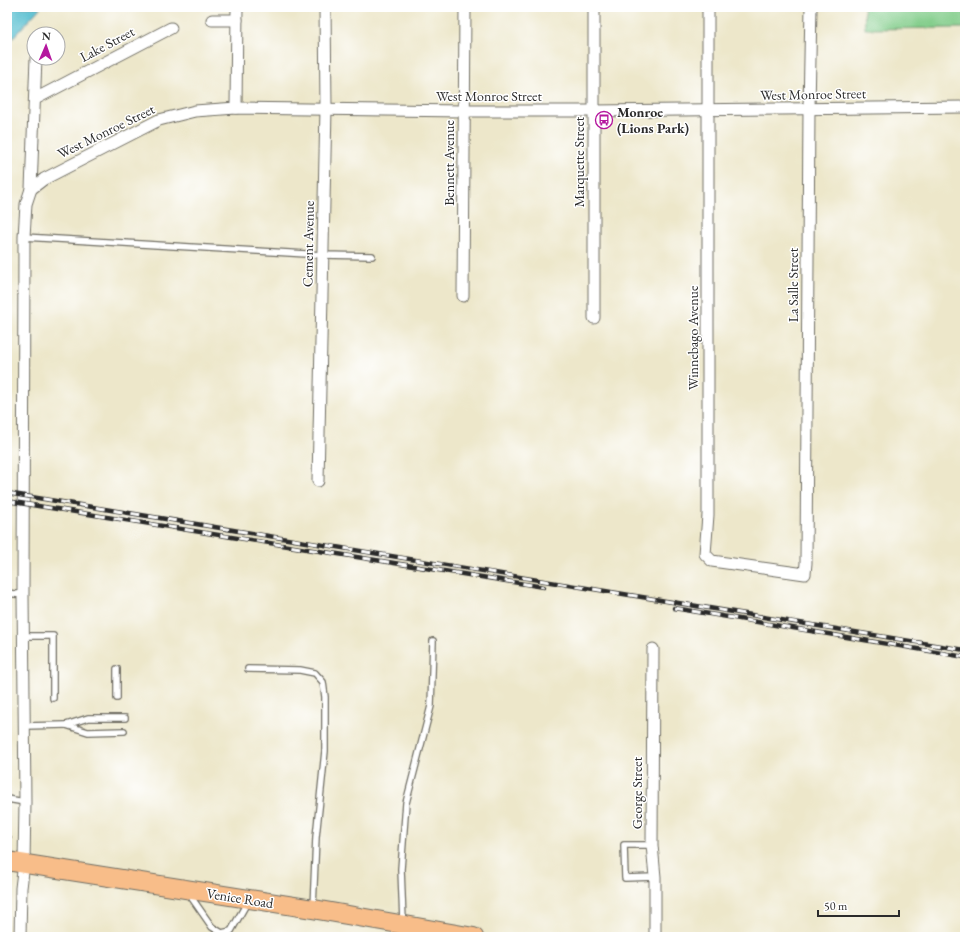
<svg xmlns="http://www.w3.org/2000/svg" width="972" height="944" font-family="'EB Garamond',serif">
<rect width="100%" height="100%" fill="#fff"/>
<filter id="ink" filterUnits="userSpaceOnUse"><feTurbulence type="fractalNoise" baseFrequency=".025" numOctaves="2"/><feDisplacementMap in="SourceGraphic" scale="8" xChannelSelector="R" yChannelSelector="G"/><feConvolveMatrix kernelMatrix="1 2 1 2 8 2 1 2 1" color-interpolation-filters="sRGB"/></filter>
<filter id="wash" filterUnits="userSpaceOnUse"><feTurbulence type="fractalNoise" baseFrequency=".012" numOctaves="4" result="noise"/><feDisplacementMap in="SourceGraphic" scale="16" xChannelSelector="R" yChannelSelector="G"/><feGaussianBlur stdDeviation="0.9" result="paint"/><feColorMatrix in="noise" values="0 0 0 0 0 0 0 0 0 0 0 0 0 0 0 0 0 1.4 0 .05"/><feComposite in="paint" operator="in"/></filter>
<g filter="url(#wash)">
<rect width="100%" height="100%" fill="#ede7ca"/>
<path fill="#83cd8b" stroke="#577c5b" d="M864,7H965V28L865,29Z"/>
<path fill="#52bdcf" stroke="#3e747d" d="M7,7H41L7,44Z"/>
</g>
<g filter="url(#ink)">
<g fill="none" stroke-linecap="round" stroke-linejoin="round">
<g stroke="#6f6d63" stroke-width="8">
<g id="service">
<path d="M24,237L323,255L372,256"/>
<path d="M7,593L23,595"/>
<path d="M24,636H53V698"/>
<path d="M248,669L300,670L315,673L323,682L325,697V751L316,837L313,908"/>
<path d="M117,698V669"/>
<path d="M25,726L66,725"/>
<path d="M124,731L88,732L66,725L88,718H125"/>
<path d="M7,799L25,802"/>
<path d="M652,845H624L625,878L655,877"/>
<path d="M189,894L212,927L222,933L231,931L248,901"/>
<path d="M403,921L401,869L406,803L431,706L433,641"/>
</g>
</g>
<g stroke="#6f6d63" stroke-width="13">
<g id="minor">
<path d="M594,7V318"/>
<path d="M708,7V515L705,554L712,561L805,574L806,563L809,108L811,7"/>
<path d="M212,20H237"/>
<path d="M35,99L171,28"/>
<path d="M236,108L237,7"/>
<path d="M31,189L44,179L159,120L195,111L236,108L464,111H594L965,107"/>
<path d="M463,296L465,7"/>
<path d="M318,481L326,108L325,7"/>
<path d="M653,649L652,845L655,877V937"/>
<path d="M20,937L21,888L24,863L25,802L23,595L24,237L26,204L31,189L36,58"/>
</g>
</g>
<g stroke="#6f6d63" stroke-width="20">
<path id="primary" d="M7,861L313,909L474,937"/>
</g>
<path stroke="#6f6d63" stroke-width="2" stroke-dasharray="1 3" stroke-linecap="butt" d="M7,837H14"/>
<use href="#service" stroke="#fff" stroke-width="5.5"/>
<use href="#minor" stroke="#fff" stroke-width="11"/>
<use href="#primary" stroke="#f8bd89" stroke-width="18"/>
<g stroke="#2b2b2b" stroke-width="4.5">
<g id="rail">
<path d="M7,493L965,650"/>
<path d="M7,501L544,587"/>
<path d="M674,608L965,657"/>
</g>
</g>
<use href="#rail" stroke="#fff" stroke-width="3" stroke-dasharray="9" stroke-linecap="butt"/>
</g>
</g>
<defs>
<g id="bus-ring" transform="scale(0.9)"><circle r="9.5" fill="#fff" stroke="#b5179e" stroke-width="1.5"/><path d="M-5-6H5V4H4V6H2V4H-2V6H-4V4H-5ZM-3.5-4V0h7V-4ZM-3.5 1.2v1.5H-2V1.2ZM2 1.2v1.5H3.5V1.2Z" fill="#b5179e"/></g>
</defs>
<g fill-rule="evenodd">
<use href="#bus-ring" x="604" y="120"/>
</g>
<g text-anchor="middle" stroke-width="3" stroke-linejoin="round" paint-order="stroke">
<g font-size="14" fill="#2b2b2b" stroke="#fff">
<text transform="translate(107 44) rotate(-28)" y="5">Lake Street</text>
<text transform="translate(813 94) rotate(-1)" y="5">West Monroe Street</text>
<text x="489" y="101">West Monroe Street</text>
<text transform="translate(106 131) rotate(-26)" y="5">West Monroe Street</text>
<text transform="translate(579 162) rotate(-90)" y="5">Marquette Street</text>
<text transform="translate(449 163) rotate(-90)" y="5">Bennett Avenue</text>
<text transform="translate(308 244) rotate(-89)" y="5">Cement Avenue</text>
<text transform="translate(793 285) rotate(-90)" y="5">La Salle Street</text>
<text transform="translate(693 338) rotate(-90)" y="5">Winnebago Avenue</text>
<text transform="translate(637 793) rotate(-90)" y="5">George Street</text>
<text transform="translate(240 898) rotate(9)" y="5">Venice Road</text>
</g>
<g font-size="14" font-weight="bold" fill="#2b2b2b" stroke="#fff" text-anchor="start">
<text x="617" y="117">Monroe<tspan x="617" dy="16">(Lions Park)</tspan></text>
</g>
</g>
<rect width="972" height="944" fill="none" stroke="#fff" stroke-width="24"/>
<g transform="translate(46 46) rotate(2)"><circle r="19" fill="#ffffff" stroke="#aaaaaa"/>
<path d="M0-3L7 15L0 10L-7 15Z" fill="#b5179e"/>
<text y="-6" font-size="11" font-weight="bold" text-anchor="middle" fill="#2b2b2b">N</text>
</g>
<path d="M818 910v6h81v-6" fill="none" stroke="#2b2b2b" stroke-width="2"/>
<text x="824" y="910" font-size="12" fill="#2b2b2b" stroke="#ffffff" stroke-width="3" paint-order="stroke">50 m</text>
</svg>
